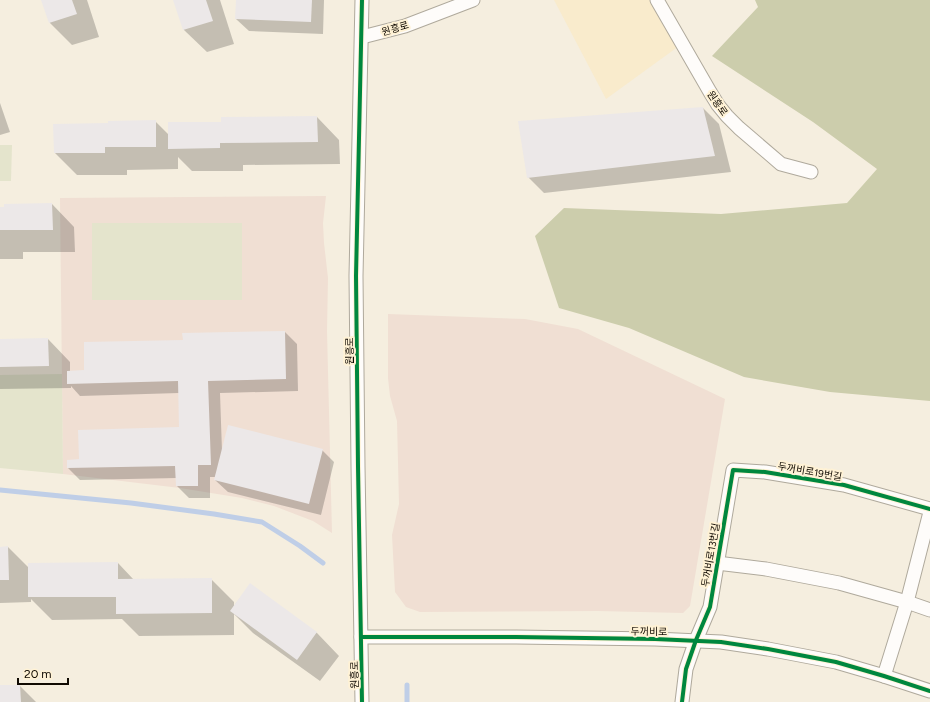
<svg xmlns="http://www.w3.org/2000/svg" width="930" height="702" font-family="Figtree,'Noto Sans KR',sans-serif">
<rect width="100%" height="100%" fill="#f5eedf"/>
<path fill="#f9ebcc" d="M554,0H652L679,46L606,99Z"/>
<g fill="#f0dfd3">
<path d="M326,196L323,223L324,243L328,278L327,331L332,533L313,521L274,506L242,498L180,488L63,474L60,198Z"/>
<path d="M388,314L525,319L578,329L725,399L690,606L683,613L598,611L420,612L406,607L395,592L392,535L399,504L397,421L390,396L388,378Z"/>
</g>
<g fill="#e4e4cc">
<path d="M0,145H12L11,181H0Z"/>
<rect x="92" y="223" width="150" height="77"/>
<path d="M62,374L63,474L0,468V375Z"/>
</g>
<path fill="#cccdac" d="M755,0H930V401L830,392L744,377L629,328L559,308L535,236L564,208L615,210L721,214L847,203L877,169L813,122L712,56L758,7Z"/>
<g fill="#0003">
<path d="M42,0H87L99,37L72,45L50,23Z"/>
<path d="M174,0H220L234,44L207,52L184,30Z"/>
<path d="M237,0H324L323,34L249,31L236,19Z"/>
<path d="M0,103L10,132L0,135Z"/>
<path d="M703,108L719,124L731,172L544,193L528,177Z"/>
<path d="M317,117L339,140L340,164L243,165V171H192L178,157V169L127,170V175H77L55,153L109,124L155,121L169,135L222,123Z"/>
<path d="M52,204L74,227L75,252H23V259H0V208Z"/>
<path d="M285,332L297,344L298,391L220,393L222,451L322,450L334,462L321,515L228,492L215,480L216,477H210V498H189L177,486V478L80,480L68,468V461L80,460L180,428L179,393L80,396L71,386V388L0,389V340L48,339L70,362V372L85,371L184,341Z"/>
<path d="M8,547L29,568L118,563L134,580L211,579L234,602V606L250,585L317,633L339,656L320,681L253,633L234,614V635L139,636L122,619L52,620L31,599V602L0,603V548Z"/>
<path d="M0,686H20L36,702H0Z"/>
</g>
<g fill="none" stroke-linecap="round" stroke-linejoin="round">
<g stroke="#bfcee7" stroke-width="5">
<path d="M0,490L131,503L214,514L262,522L300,546L323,563"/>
<path d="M407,685V702"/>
</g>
</g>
<g fill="#ece8e8">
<path d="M41,0H72L77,14L49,23Z"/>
<path d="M173,0H206L213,21L183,30Z"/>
<path d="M236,0H312L311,22L235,19Z"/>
<path d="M703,107L715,156L527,178L518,121Z"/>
<path d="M317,116L318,142L220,143V148L168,149V122H221V117Z"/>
<path d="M156,120V147H105V153H54L53,124L108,123V121Z"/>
<path d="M52,203L53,230H0V207H4V204Z"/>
<path d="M285,331L286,379L208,381L211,465H198V486H176L175,466L67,468V460L79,459L78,430L179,427L178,381L67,384V371L84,370V342L183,340L182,333Z"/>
<path d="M48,338L49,366L0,367V339Z"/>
<path d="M228,425L323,449L309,504L214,480Z"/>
<path d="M8,546L9,580H0V547Z"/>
<path d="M118,562V579L212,578V613L116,614V597H28V563Z"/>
<path d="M250,583L317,632L297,660L230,611Z"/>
<path d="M0,685H20L21,702H0Z"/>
</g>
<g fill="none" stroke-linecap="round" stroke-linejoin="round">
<g stroke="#afa99c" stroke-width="15">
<g id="street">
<path d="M657,0L710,92L718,105L727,116L739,128L781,164L811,172"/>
<path d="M362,37L405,26L473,0"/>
<path d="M717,563L766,569L839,583L907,602L930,610"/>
<path d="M361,637H516L655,639L721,642L768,649L836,662L884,676L930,691"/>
<path d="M884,676L907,602L930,512"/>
<path d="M362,702L358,466L356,276L362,0"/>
<path d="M682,702L686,669L696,640L710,607L733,470L765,472L844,485L930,509"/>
</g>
</g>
<use href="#street" stroke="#fefcfa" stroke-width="13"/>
<g stroke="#fff2d5" stroke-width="6">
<g id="cycleway">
<path d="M361,637H516L655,639L721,642L768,649L836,662L884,676L930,691"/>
<path d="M362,702L358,466L356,276L362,0"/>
<path d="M682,702L686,669L696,640L710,607L733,470L765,472L844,485L930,509"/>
</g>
</g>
<use href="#cycleway" stroke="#00873e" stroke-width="4"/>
</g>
<g text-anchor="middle" stroke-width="4" stroke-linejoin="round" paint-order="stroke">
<g font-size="10" fill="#100a02" stroke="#fff2d5">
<text transform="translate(395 28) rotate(-16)" y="4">원흥로</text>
<text transform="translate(718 103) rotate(55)" y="4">원흥로</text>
<text transform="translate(349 351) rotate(-90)" y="4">원흥로</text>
<text transform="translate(810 471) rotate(10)" y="4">두꺼비로19번길</text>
<text transform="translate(710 555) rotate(-80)" y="4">두꺼비로13번길</text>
<text transform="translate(649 631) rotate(1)" y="4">두꺼비로</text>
<text transform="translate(354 675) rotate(-91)" y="4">원흥로</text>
</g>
</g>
<path d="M18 678v6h50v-6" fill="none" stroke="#100a02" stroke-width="2"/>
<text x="24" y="678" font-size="12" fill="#100a02" stroke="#fff2d5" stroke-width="3" paint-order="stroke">20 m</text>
</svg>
